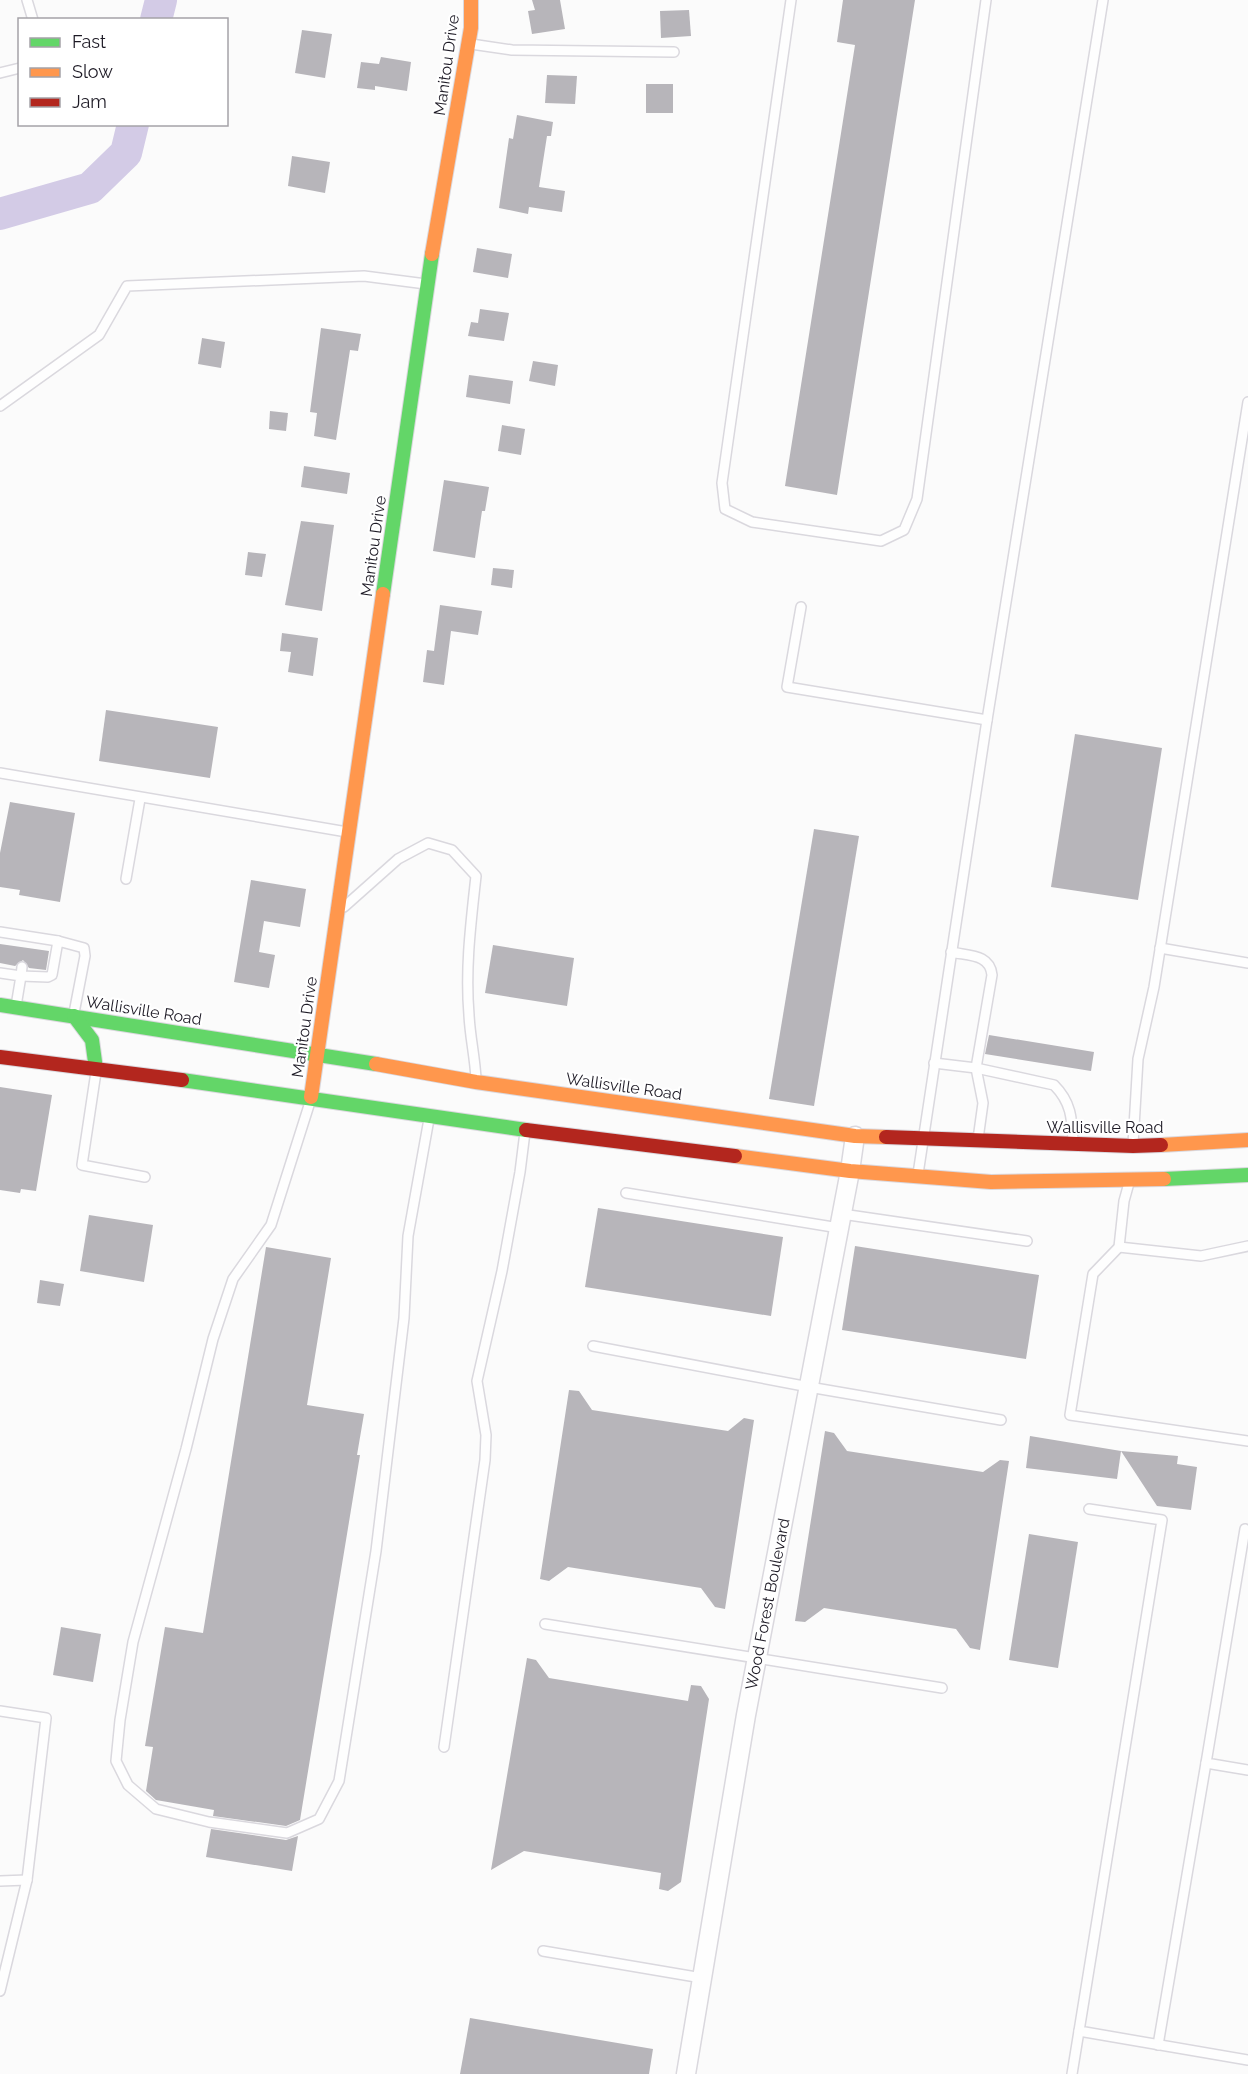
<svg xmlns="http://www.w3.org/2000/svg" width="1248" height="2074" font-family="Raleway,sans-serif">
<rect width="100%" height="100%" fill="#fbfbfb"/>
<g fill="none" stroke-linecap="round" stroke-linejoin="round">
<g stroke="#d3cbe6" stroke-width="32">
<path d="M156,20L161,0"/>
<path d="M0,214L90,188L126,153L133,124"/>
</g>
</g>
<g fill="#b7b5ba">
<path d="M532,0H560L565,29L532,34L528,11L535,10Z"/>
<path d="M843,0H915L837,495L785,486L855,45L837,42Z"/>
<path d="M689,10L691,36L661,38L660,11Z"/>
<path d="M302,30L332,34L325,78L295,73Z"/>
<path d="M381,57L411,62L407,91L375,86V90L357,88L361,62L379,64Z"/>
<path d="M547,75L577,76L575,104L545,103Z"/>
<rect x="646" y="84" width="27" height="29"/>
<path d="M517,115L553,122L551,136H547L539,187L565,191L562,212L529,207L528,214L499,208L509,138L513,139Z"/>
<path d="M292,156L330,162L325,193L288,186Z"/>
<path d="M477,248L512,254L508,278L473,272Z"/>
<path d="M480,309L509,313L504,341L468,336L471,322L478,323Z"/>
<path d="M321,328L361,334L358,351L350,350L336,440L314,436L317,413L310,412Z"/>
<path d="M202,338L225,342L221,368L198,364Z"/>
<path d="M533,361L558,365L555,386L529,381Z"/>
<path d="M469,375L513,381L510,404L466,397Z"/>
<path d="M270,411L288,413L286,431L269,429Z"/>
<path d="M502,425L525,429L521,455L498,451Z"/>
<path d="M304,466L350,473L347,494L301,487Z"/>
<path d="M444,480L489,487L485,511H482L475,558L433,551Z"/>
<path d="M301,521L334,525L322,611L285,605Z"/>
<path d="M248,552L266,554L262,577L245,575Z"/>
<path d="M493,568L514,570L512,588L491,585Z"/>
<path d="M440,605L482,611L478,635L451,631L444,685L423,682L427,650L434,651Z"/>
<path d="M282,633L318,638L313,676L288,672L291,652L280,651Z"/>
<path d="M106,710L218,727L210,778L99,761Z"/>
<path d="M1075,734L1162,748L1138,900L1051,887Z"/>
<path d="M10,802L75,813L60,902L19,895L20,890L0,887V853Z"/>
<path d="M814,829L859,836L814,1106L769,1099Z"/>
<path d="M251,880L306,889L300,927L264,921L259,952L275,955L269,988L234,982Z"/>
<path d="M0,944L49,951L46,970L29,968L23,960L15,966L0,963Z"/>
<path d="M493,945L574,958L567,1006L485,993Z"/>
<path d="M989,1035L1094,1052L1091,1071L985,1054Z"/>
<path d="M0,1087L52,1095L36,1191L21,1189L20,1193L0,1190Z"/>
<path d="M598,1208L783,1237L771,1316L585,1287Z"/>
<path d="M89,1215L153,1225L144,1282L80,1271Z"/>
<path d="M855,1246L1039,1275L1026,1359L842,1330Z"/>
<path d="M266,1247L331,1258L307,1405L364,1414L357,1455H360L300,1820L286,1826L213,1816L214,1810L156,1800L146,1791L153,1747L145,1746L165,1627L203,1633Z"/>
<path d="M40,1280L64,1284L60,1306L37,1303Z"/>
<path d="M569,1390L579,1391L592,1410L728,1431L744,1418L754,1420L725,1609L715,1607L701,1588L568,1567L549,1581L540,1579Z"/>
<path d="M825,1431L834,1433L847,1451L983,1472L1000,1460L1009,1461L980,1650L970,1648L956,1629L824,1608L805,1622L795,1621Z"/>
<path d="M1030,1436L1121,1451L1117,1479L1026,1468Z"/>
<path d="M1121,1451L1178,1456L1177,1464L1197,1467L1191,1510L1157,1506Z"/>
<path d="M1029,1534L1078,1542L1058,1668L1009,1660Z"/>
<path d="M61,1627L101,1634L93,1682L53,1675Z"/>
<path d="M527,1658L536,1660L549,1678L688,1701L691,1685L701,1686L709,1699L681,1882L668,1891L659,1889L661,1873L524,1851L491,1870Z"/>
<path d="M211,1829L286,1840L298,1836L292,1871L206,1857Z"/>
<path d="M470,2018L653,2049L649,2074H460Z"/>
</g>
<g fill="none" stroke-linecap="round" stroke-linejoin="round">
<g stroke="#dad8de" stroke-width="12">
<g id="lane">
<path d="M27,0L33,20"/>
<path d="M791,0L722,483L725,509L752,522L881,541L904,530L917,499L986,0"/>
<path d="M471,44L512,50L674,52"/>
<path d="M0,73L20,68"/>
<path d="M0,406L99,335L127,286L364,276L426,284"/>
<path d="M801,607L787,687L987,720"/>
<path d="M0,773L347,832"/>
<path d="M126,879L140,799"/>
<path d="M344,907L398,859L428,843L452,850L476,876C471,922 465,968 469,1015C470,1037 475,1057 476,1079"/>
<path d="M0,932L58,941"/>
<path d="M1160,948L1248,963"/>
<path d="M951,952C969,956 990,954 992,975L976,1068L983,1103L978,1139"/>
<path d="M22,967L21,976L48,977L52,975L58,941L84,948L85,956L74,1013"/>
<path d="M0,973L21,976L16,1006"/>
<path d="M934,1063L976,1068L1054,1085C1071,1102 1072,1118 1073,1141"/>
<path d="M96,1072L82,1165L145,1177"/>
<path d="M311,1099L271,1225L233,1279L213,1339L186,1449L133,1642L120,1720L116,1761L128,1785L156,1809L209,1822L287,1833L319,1819L339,1781L376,1551L404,1318L408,1236L429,1119"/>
<path d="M1133,1144L1138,1059L1154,987L1248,402"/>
<path d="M918,1174L987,720L1103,0"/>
<path d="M1129,1183L1124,1201L1119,1247L1093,1274L1070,1415L1248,1441"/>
<path d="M626,1193L839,1228"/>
<path d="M842,1214L1027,1241"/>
<path d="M1119,1247L1201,1256L1248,1246"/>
<path d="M593,1346L809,1387L1001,1420"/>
<path d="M1089,1509L1162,1520L1079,2031L1248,2060"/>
<path d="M1245,1529L1206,1763L1248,1770"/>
<path d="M545,1624L942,1688"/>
<path d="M0,1711L46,1718L27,1880L0,1991"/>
<path d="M444,1747L485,1460L486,1435L477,1381L502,1271L520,1172L525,1132"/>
<path d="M0,1881L27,1880"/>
<path d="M543,1951L702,1978"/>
<path d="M1158,2045L1206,1763"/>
<path d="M1072,2074L1079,2031"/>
</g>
</g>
<g stroke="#dad8de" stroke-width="21">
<path id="street" d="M686,2074L746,1715L850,1171L855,1136"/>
</g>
<g stroke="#dad8de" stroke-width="16">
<g id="fast">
<path d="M383,594L432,254"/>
<path d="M0,1005L376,1064"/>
<path d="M74,1016L92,1040L96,1069"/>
<path d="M182,1080L526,1130"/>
<path d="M1164,1179L1248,1175"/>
</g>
</g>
<g stroke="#dad8de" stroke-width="16">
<g id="slow">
<path d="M432,254L471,28V0"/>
<path d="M376,1064L476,1082L855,1136L886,1137"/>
<path d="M311,1097L383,594"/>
<path d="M1161,1145L1248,1140"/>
<path d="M735,1156L850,1171L991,1182L1164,1179"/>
</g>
</g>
<g stroke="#dad8de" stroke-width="16">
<g id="jam">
<path d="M0,1057L182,1080"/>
<path d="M526,1130L735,1156"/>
<path d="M886,1137L1133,1146L1161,1145"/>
</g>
</g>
<use href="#lane" stroke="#fefefe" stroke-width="9"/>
<use href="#street" stroke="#fefefe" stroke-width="18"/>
<use href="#fast" stroke="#63d668" stroke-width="14"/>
<use href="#slow" stroke="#ff974d" stroke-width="14"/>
<use href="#jam" stroke="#b3261e" stroke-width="14"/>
</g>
<g text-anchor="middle" stroke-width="4.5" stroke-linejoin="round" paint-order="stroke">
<g font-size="16" fill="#1d1a25" stroke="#fff">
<text transform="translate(446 65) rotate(-82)" y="6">Manitou Drive</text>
<text transform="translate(373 546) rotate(-82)" y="6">Manitou Drive</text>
<text transform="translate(144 1010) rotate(9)" y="6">Wallisville Road</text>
<text transform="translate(304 1027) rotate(-82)" y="6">Manitou Drive</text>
<text transform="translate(624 1086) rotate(8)" y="6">Wallisville Road</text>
<text x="1105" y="1133">Wallisville Road</text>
<text transform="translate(767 1604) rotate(-79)" y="6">Wood Forest Boulevard</text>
</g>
</g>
<rect x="18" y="18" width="210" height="108" fill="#ffffff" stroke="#a5a3a8" stroke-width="1.5"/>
<rect x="30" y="38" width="30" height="9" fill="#63d668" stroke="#a5a3a8" stroke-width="1.5"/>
<text x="72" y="48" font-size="18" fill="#1d1a25">Fast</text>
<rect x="30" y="68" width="30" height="9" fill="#ff974d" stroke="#a5a3a8" stroke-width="1.5"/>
<text x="72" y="78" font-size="18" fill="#1d1a25">Slow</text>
<rect x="30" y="98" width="30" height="9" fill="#b3261e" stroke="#a5a3a8" stroke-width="1.5"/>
<text x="72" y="108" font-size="18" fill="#1d1a25">Jam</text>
</svg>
